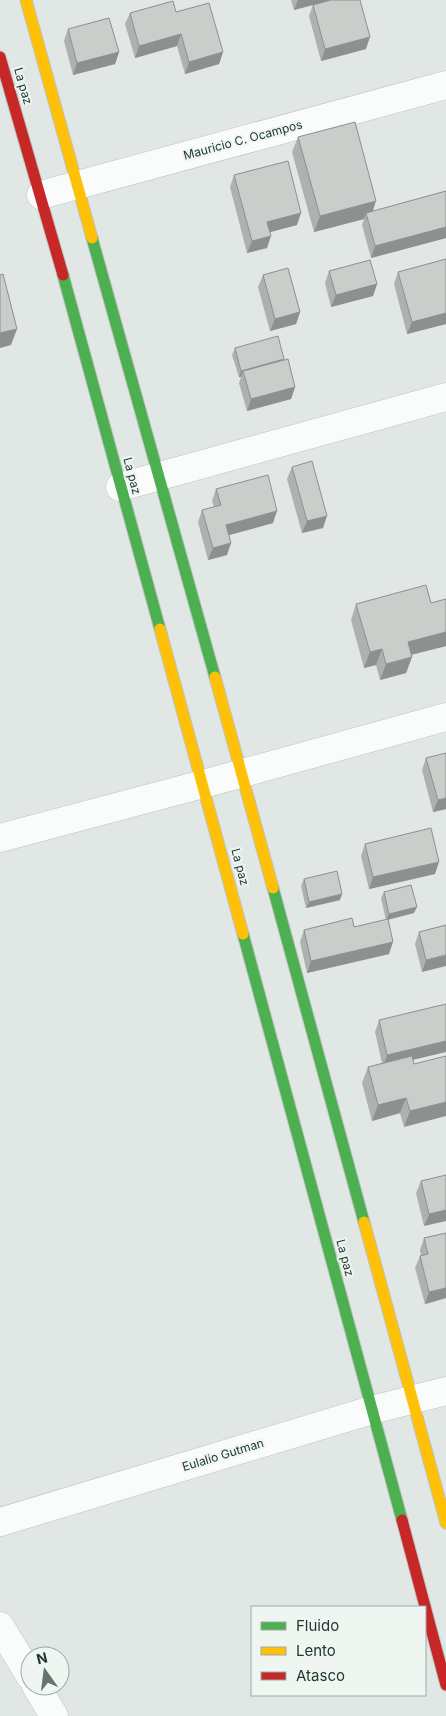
<svg xmlns="http://www.w3.org/2000/svg" width="446" height="1716" font-family="Inter,sans-serif">
<rect width="100%" height="100%" fill="#e1e7e4"/>
<g fill="none" stroke-linecap="round" stroke-linejoin="round">
<g stroke="#bec3c1" stroke-width="29">
<g id="street">
<path d="M41,195L446,85"/>
<path d="M120,487L446,397"/>
<path d="M0,838L203,784L446,717"/>
<path d="M0,1522L372,1410L446,1391"/>
<path d="M0,1626L30,1676"/>
<path d="M36,1686L54,1716"/>
</g>
</g>
<g stroke="#bec4c1" stroke-width="13">
<g id="fast">
<path d="M92,238L215,677"/>
<path d="M63,275L160,629"/>
<path d="M273,888L364,1222"/>
<path d="M243,934L402,1520"/>
</g>
</g>
<g stroke="#bec4c1" stroke-width="13">
<g id="slow">
<path d="M26,0L92,238"/>
<path d="M160,629L243,934"/>
<path d="M215,677L273,888"/>
<path d="M364,1222L446,1523"/>
</g>
</g>
<g stroke="#bec4c1" stroke-width="13">
<g id="jam">
<path d="M0,57L63,275"/>
<path d="M402,1520L446,1685"/>
</g>
</g>
<use href="#street" stroke="#fafbfb" stroke-width="28"/>
<use href="#fast" stroke="#4caf50" stroke-width="11"/>
<use href="#slow" stroke="#ffc107" stroke-width="11"/>
<use href="#jam" stroke="#c62828" stroke-width="11"/>
</g>
<g fill="#adb1af">
<path d="M291,0H360L366,49L321,61L309,16L313,5L294,10Z"/>
<path d="M176,12L223,52L219,64L185,74L177,46L135,58L125,24L130,13Z"/>
<path d="M68,29L119,52L115,64L73,75L64,41Z"/>
<path d="M298,137L373,211L446,191V238L371,258L362,225L364,219L314,232L292,152Z"/>
<path d="M234,175L297,225L270,232L267,248L247,253L230,187Z"/>
<path d="M446,259V324L407,334L394,284L398,272Z"/>
<path d="M329,271L377,284L373,296L331,307L325,283Z"/>
<path d="M263,275L300,312L296,324L270,331L258,287Z"/>
<path d="M235,348L284,359L295,387L291,399L247,411L239,383L241,377H239L232,355Z"/>
<path d="M292,467L323,528L302,533L287,479Z"/>
<path d="M216,489L273,523L229,535L227,555L208,560L198,522L202,510L214,507L212,501Z"/>
<path d="M446,599V646L411,655L412,657L406,673L380,680L376,665L364,668L351,620L356,604L431,603Z"/>
<path d="M426,758L446,809L433,812L422,770Z"/>
<path d="M365,844L435,874L369,889L361,856Z"/>
<path d="M304,879L340,900L306,908L301,886Z"/>
<path d="M384,892L414,913L388,920L389,954L307,973L300,942L304,930L354,927L386,920L381,898Z"/>
<path d="M446,925L422,972L415,944L419,932Z"/>
<path d="M379,1020L413,1060L414,1064L446,1056L404,1127L400,1113L372,1121L362,1083L368,1067L382,1063L375,1032Z"/>
<path d="M446,1175L424,1226L416,1193L421,1181Z"/>
<path d="M446,1233V1298L425,1304L415,1268L420,1256H421L420,1250L424,1238Z"/>
</g>
<g fill="#8d908e">
<path d="M298,0H331L294,10Z"/>
<path d="M181,34L177,46L135,58L139,46Z"/>
<path d="M370,37L366,49L321,61L325,49Z"/>
<path d="M119,52L115,64L73,75L77,63Z"/>
<path d="M223,52L219,64L185,74L189,62Z"/>
<path d="M376,201L371,217L366,213L364,219L314,232L320,216Z"/>
<path d="M301,213L297,225L263,234L267,222Z"/>
<path d="M446,227V238L371,258L375,246Z"/>
<path d="M271,236L267,248L247,253L252,241Z"/>
<path d="M377,284L373,296L331,307L336,295Z"/>
<path d="M300,312L296,324L270,331L275,319Z"/>
<path d="M446,313V324L407,334L412,322Z"/>
<path d="M17,329L11,345L0,348V333Z"/>
<path d="M241,371H243L241,377H239Z"/>
<path d="M295,387L291,399L247,411L251,399Z"/>
<path d="M277,511L273,523L222,537L226,525Z"/>
<path d="M327,516L323,528L302,533L307,521Z"/>
<path d="M231,543L227,555L208,560L213,548Z"/>
<path d="M446,632V646L402,657L408,642Z"/>
<path d="M382,649L376,665L364,668L370,652Z"/>
<path d="M412,657L406,673L380,680L386,664Z"/>
<path d="M446,798V809L433,812L438,800Z"/>
<path d="M439,862L435,874L369,889L373,877Z"/>
<path d="M342,894L340,900L306,908L309,902Z"/>
<path d="M417,907L414,913L386,920L389,914Z"/>
<path d="M393,942L389,954L307,973L311,961Z"/>
<path d="M446,955V966L422,972L426,960Z"/>
<path d="M446,1041V1052L383,1067L387,1055Z"/>
<path d="M406,1098L400,1113L372,1121L378,1105Z"/>
<path d="M446,1102V1116L404,1127L410,1111Z"/>
<path d="M446,1210V1221L424,1226L429,1214Z"/>
<path d="M446,1288V1298L425,1304L429,1292Z"/>
</g>
<g fill="#c9cecb" stroke="#8d908e">
<path d="M331,0H360L370,37L325,49L313,5Z"/>
<path d="M173,1L176,12L209,3L223,52L189,62L181,34L139,46L130,13Z"/>
<path d="M109,18L119,52L77,63L68,29Z"/>
<path d="M355,122L376,201L320,216L298,137Z"/>
<path d="M288,161L301,213L267,222L271,236L252,241L234,175Z"/>
<path d="M446,191V227L375,246L366,213Z"/>
<path d="M446,259V313L412,322L398,272Z"/>
<path d="M370,260L377,284L336,295L329,271Z"/>
<path d="M288,268L300,312L275,319L263,275Z"/>
<path d="M3,274L17,329L0,333V275Z"/>
<path d="M278,336L284,359L241,371L235,348Z"/>
<path d="M288,359L295,387L251,399L243,371Z"/>
<path d="M312,461L327,516L307,521L292,467Z"/>
<path d="M268,475L277,511L226,525L231,543L213,548L202,510L221,505L216,489Z"/>
<path d="M426,585L431,603L446,599V632L408,642L412,657L386,664L382,649L370,652L356,604Z"/>
<path d="M446,753V798L438,800L426,758Z"/>
<path d="M431,828L439,862L373,877L365,844Z"/>
<path d="M337,871L342,894L309,902L304,879Z"/>
<path d="M411,885L417,907L389,914L384,892Z"/>
<path d="M352,918L354,927L388,919L393,942L311,961L304,930Z"/>
<path d="M446,925V955L426,960L419,932Z"/>
<path d="M446,1004V1041L387,1055L379,1020Z"/>
<path d="M412,1056L414,1064L446,1056V1102L410,1111L406,1098L378,1105L368,1067Z"/>
<path d="M446,1175V1210L429,1214L421,1181Z"/>
<path d="M446,1233V1288L429,1292L420,1256L428,1254L424,1238Z"/>
</g>
<g text-anchor="middle" stroke-width="4" stroke-linejoin="round" paint-order="stroke">
<g font-size="12" fill="#21382f" stroke="#eff6f2">
<text transform="translate(23 86) rotate(74)" y="4">La paz</text>
<text transform="translate(243 140) rotate(-15)" y="4">Mauricio C. Ocampos</text>
<text transform="translate(132 476) rotate(75)" y="4">La paz</text>
<text transform="translate(240 867) rotate(75)" y="4">La paz</text>
<text transform="translate(345 1258) rotate(75)" y="4">La paz</text>
<text transform="translate(223 1455) rotate(-17)" y="4">Eulalio Gutman</text>
</g>
</g>
<rect x="251" y="1606" width="175" height="90" fill="#eff6f2" stroke="#9daaa4"/>
<rect x="261" y="1622" width="25" height="8" fill="#4caf50" stroke="#9daaa4"/>
<text x="296" y="1631" font-size="15" fill="#21382f">Fluido</text>
<rect x="261" y="1647" width="25" height="8" fill="#ffc107" stroke="#9daaa4"/>
<text x="296" y="1656" font-size="15" fill="#21382f">Lento</text>
<rect x="261" y="1672" width="25" height="8" fill="#c62828" stroke="#9daaa4"/>
<text x="296" y="1681" font-size="15" fill="#21382f">Atasco</text>
<g transform="translate(45 1671) rotate(346)"><circle r="24" fill="#eff6f2" stroke="#9daaa4"/>
<path d="M0-4L9 19L0 12L-9 19Z" fill="#64756e"/>
<text y="-8" font-size="14" font-weight="bold" text-anchor="middle" fill="#21382f">N</text>
</g>
</svg>
